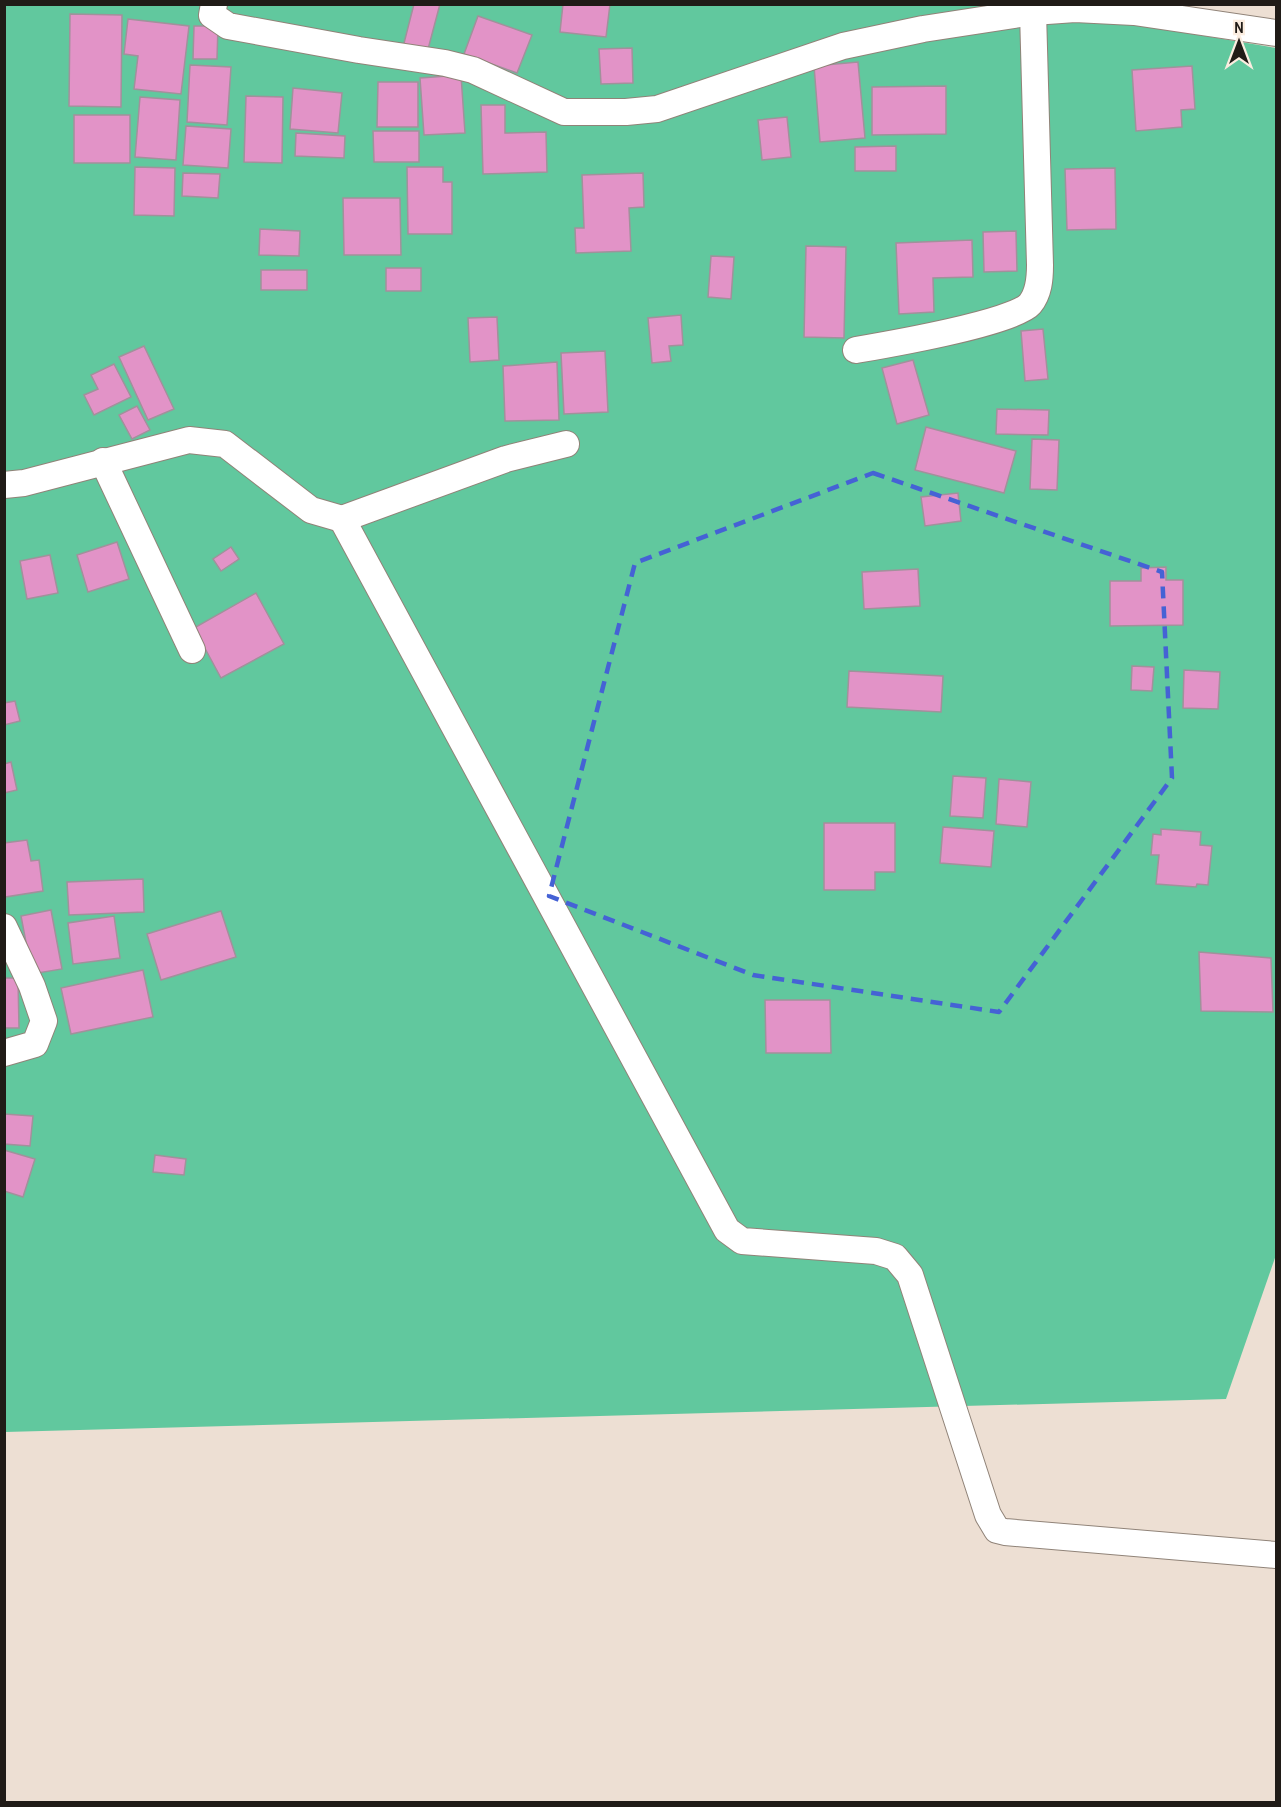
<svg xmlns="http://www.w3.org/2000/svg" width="1281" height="1807" font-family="'Archivo Narrow',sans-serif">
<rect width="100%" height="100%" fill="#eddfd3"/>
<path fill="#61c89e" d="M1016,4L1276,48V1255L1226,1399L5,1432L4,5Z"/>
<g fill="#e293c7" stroke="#a1919b" stroke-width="1.5">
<path d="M414,4H440L427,53L403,47Z"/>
<path d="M563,4H610L606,37L560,32Z"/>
<path d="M70,14L122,15L121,107L69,106Z"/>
<path d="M478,16L532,35L517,73L464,54Z"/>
<path d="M128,19L189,26L181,94L134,89L138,56L124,54Z"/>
<path d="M194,26H218L217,59H193Z"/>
<path d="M632,48L633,83L601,84L599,49Z"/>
<path d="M858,62L865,138L820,142L814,66Z"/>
<path d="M190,65L231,67L227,125L187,122Z"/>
<path d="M1192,66L1195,109L1181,110L1182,127L1136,131L1132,70Z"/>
<path d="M461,75L465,133L424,135L420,78Z"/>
<path d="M378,82H418V127H377Z"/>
<path d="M946,86V134L872,135V87Z"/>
<path d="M293,88L342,93L338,133L290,129Z"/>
<path d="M246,96L283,97L282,163L244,162Z"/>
<path d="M140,97L180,100L176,160L135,157Z"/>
<path d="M481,105H505V133L546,132L547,172L483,174Z"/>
<rect x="74" y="115" width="56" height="48"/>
<path d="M787,117L791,157L762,160L758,120Z"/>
<path d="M186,126L231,129L228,168L183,165Z"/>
<path d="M373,131H419V162H374Z"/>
<path d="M296,133L345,136L344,158L295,156Z"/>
<path d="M896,146V171H855V147Z"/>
<path d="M135,167L175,168L174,216L134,215Z"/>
<path d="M407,167H443V182H452V234H408Z"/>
<path d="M1115,168L1116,229L1067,230L1065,169Z"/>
<path d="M183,173L220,174L218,198L182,196Z"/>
<path d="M643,173L644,207L629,208L631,251L576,253L575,228H584L582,175Z"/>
<path d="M343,198H400L401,255H344Z"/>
<path d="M260,229L300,231L299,256L259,255Z"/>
<path d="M1016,231L1017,271L984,272L983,232Z"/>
<path d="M972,240L973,277L933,278L934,312L899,314L896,243Z"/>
<path d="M806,246L846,247L844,338L804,337Z"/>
<path d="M711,256L734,257L731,299L708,297Z"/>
<rect x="386" y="268" width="35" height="23"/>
<rect x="261" y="270" width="46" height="20"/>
<path d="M681,315L683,345L669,346L671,361L652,363L648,318Z"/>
<path d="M497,317L499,360L470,362L468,318Z"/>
<path d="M1043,329L1048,379L1025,381L1021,331Z"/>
<path d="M144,346L174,409L148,420L119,357Z"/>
<path d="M605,351L608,412L564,414L561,353Z"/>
<path d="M913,360L929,415L897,424L882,368Z"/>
<path d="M557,362L559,420L505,421L503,366Z"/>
<path d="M114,364L131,397L94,415L84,395L98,389L91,375Z"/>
<path d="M137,406L150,430L132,439L119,415Z"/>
<path d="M997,409L1049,410L1048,435L996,434Z"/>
<path d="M926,427L1016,451L1004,493L915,470Z"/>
<path d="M1032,439L1059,440L1057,490L1030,489Z"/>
<path d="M958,493L961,521L925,526L921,497Z"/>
<path d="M117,542L129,579L88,592L77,555Z"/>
<path d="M231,547L239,559L221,571L213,559Z"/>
<path d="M50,555L58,593L27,599L20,561Z"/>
<path d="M1166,567V580H1183V625L1110,626V581H1141V568Z"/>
<path d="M918,569L920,606L864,609L862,572Z"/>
<path d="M256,593L284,644L221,678L194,628Z"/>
<path d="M1132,666L1154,667L1152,691L1131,690Z"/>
<path d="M1184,670L1220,672L1218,709L1183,708Z"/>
<path d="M849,671L943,676L941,712L847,707Z"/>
<path d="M15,701L20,721L4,725V703Z"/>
<path d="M11,762L17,790L4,793V764Z"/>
<path d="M953,776L986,778L983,818L950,816Z"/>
<path d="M999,779L1031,782L1027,827L996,824Z"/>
<path d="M824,823H895V872H875V890H824Z"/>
<path d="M943,827L994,831L991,867L940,863Z"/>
<path d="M1161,829L1201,832L1200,845L1212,846L1208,885L1197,884L1196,887L1156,884L1159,855H1151L1153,834L1161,835Z"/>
<path d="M27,840L31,861L39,860L43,891L5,897L4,843Z"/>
<path d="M143,879L144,912L69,915L67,882Z"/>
<path d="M51,910L62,969L32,974L21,916Z"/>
<path d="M221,911L236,957L161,980L147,934Z"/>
<path d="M114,916L120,958L73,964L68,923Z"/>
<path d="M1199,952L1271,958L1273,1012L1201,1011Z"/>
<path d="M143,970L153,1017L71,1034L61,988Z"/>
<path d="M4,978H18L19,1028H4Z"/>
<path d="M765,1000H830L831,1053H766Z"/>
<path d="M4,1114L33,1116L30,1146L4,1144Z"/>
<path d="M4,1150L35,1159L23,1197L4,1191Z"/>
<path d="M155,1155L186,1159L184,1175L153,1172Z"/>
</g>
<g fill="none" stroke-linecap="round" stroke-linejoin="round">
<g stroke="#908378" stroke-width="28">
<g id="minor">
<path d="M214,4L212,15L228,26L359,50L445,63L473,70L564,112H626L657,109L843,46L923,29L1033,12L1075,9L1134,12L1276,33"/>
<path d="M856,350C885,345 1014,323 1030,304C1039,293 1040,279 1040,265L1033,12"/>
<path d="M103,461L192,650"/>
<path d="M4,485L24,483L189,440L225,444L311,510L342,519L506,459L566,444"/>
<path d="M342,519L727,1230L742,1241L876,1251L895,1257L910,1275L988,1515L997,1530L1005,1532L1276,1555"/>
<path d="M4,927L32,986L44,1021L35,1044L4,1053"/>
</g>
</g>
<use href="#minor" stroke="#fff" stroke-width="26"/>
</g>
<path fill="none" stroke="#4562d5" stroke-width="4.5" stroke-dasharray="12 8" stroke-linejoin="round" d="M873,473L1162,572L1172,778L999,1012L753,975L549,896L635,563Z"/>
<rect width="1281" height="1807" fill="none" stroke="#201b17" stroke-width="12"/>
<g transform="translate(1239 42)" stroke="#fbede0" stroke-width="4.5" paint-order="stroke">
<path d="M0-4.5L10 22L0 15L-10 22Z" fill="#201b17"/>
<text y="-9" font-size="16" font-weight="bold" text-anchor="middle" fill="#201b17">N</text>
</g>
</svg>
